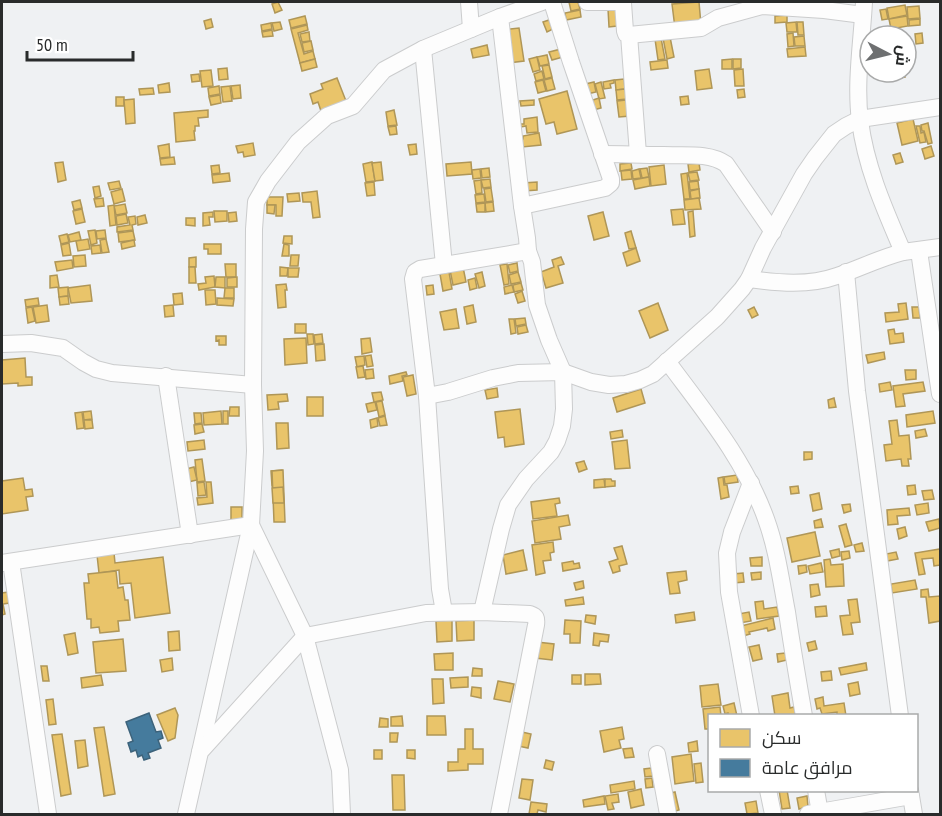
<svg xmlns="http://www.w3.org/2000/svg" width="942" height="816" font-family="'PT Sans Narrow',Cairo,sans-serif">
<rect width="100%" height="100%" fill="#eff1f3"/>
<g fill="#e9c46a" stroke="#af9657" stroke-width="1.5">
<path d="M278,2L282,10L275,13L272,4Z"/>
<path d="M569,2H578L580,9L571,11Z"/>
<path d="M699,2L701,25L675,28L672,4Z"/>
<path d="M905,5L907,15L889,19L887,8Z"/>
<path d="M919,6L920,18L908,19L907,7Z"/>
<path d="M616,8L617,26L609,27L608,9Z"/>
<path d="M886,9L888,19L882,20L880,10Z"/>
<path d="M580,10L581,17L566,20L565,13Z"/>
<path d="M787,15V22L775,23V16Z"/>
<path d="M305,16L307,24L291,28L289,20Z"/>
<path d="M907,16L908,26L891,29L889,19Z"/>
<path d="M211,19L213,27L206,29L204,21Z"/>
<path d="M920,19V25L909,26V20Z"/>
<path d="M549,20L553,29L547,32L543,22Z"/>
<path d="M280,22L282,29L274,31L272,23Z"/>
<path d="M796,22L797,32H787L786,23Z"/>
<path d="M797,22H803L804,35H798Z"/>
<path d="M271,23L272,29L262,31L261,25Z"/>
<path d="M307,25L308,30L298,33L304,54L313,51L315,59L300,63L291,29Z"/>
<path d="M519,28L524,61L508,63L502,30Z"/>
<path d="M899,28L901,36H892L891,30Z"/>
<path d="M890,29L891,36H876L875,31Z"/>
<path d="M272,30L273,36L263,37L262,32Z"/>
<path d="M309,32L310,41L302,42L300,34Z"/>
<path d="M793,33L794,46L788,47L787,34Z"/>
<path d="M922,33L923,43L916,44L915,34Z"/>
<path d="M804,36L805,46H795L794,37Z"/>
<path d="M670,37L674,57L667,59L663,38Z"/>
<path d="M661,38L665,59L658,60L655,39Z"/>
<path d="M311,41L313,50L304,52L302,43Z"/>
<path d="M487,45L489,55L473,58L471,49Z"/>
<path d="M805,47L806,56L788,57L787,49Z"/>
<path d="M561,49L563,57L552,60L549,52Z"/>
<path d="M547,55L549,64L540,66L537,57Z"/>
<path d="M537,57L540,70L533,72L529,59Z"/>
<path d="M315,59L317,67L302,71L300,63Z"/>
<path d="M732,59V69H722V60Z"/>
<path d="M733,59H741V68L733,69Z"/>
<path d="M667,60L668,68L651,70L650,62Z"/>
<path d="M549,65L552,77L545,79L542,66Z"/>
<path d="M227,68L228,79L219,80L218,69Z"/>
<path d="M709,69L712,88L697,90L695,71Z"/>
<path d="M743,69L744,86H735L734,70Z"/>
<path d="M211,70L213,86L202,87L200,71Z"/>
<path d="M542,71L544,79L536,81L534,74Z"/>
<path d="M882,72H889L890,79L883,80Z"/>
<path d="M891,72H905V77L892,79Z"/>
<path d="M199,74L200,81L192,82L191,75Z"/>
<path d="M337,78L346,101L321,111L318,102L313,104L310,94L323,89L321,84Z"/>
<path d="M552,78L555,89L547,91L544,80Z"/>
<path d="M624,79L625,89L616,90L615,80Z"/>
<path d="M543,80L546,91L538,93L535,82Z"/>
<path d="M614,80V83L610,84L611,88L604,89L603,82Z"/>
<path d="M594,82L596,92L587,94L585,84Z"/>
<path d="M601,82L605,98L599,99L595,84Z"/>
<path d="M169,83L170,92L159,93L158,85Z"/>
<path d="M240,85L241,98L233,99L231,86Z"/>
<path d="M219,86L220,94L209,96L208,88Z"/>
<path d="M230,86L232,101L223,102L221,87Z"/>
<path d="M153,88L154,94L140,95L139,89Z"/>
<path d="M625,89L627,99L617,100L616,90Z"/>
<path d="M744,89L745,97L738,98L737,90Z"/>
<path d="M567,91L577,129L557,134L554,122L546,124L539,99Z"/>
<path d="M220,95L221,103L211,105L209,97Z"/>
<path d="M688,96L689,104L681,105L680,97Z"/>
<rect x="116" y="97" width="8" height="9"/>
<path d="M599,98L601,108L593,110L590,101Z"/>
<path d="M134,99L135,123L126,124L124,100Z"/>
<path d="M534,100V105L521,106L520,101Z"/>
<path d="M626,100L630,116L619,117L617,101Z"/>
<path d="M208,110V117L198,118L199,126H195V131H194L195,140L176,142L174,113Z"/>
<path d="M394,110L397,125L388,126L386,112Z"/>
<path d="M537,117L538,132L527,133L526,126L521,127L520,124H524V119Z"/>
<path d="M913,119L918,141L902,145L897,123Z"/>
<path d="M928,123L932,143L928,144L924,131H922L921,125Z"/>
<path d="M396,126L397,134L390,135L388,127Z"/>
<path d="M916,126H920L921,133L924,132L926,142L920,143Z"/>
<path d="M539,133L541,145L522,147L521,140L523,139V136Z"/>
<path d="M253,143L255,155L244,157L243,152L238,153L236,146Z"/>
<path d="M169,144L170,157L160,158L158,146Z"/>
<path d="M416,144L417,154L410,155L408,145Z"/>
<path d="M931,146L934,156L925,159L922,149Z"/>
<path d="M900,153L903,162L896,164L893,155Z"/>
<path d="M174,157L175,164L161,165L160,159Z"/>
<path d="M63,162L66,180L58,182L55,163Z"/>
<path d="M372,162L375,181L366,182L363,164Z"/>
<path d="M381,162L383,180L375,181L372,163Z"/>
<path d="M471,162L472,174L447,176L446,164Z"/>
<path d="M631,163L632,169L620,171V164Z"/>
<path d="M699,163L700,170L689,172L688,164Z"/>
<path d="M219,165L220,173L212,174L211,166Z"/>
<path d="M664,165L666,184L651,186L649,167Z"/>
<path d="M489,168L490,177L482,178L481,169Z"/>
<path d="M647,168L649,177L642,178L640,169Z"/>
<path d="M480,169L481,178L473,179L472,170Z"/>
<path d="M639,169L641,178L633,179L632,171Z"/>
<path d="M631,170L632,179L622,180L621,171Z"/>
<path d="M697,172L699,180L690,181L688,173Z"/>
<path d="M229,173L230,181L213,183L212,175Z"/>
<path d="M687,173L690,199H684L681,174Z"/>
<path d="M649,177L650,186L635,189L633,180Z"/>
<path d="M490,179L491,187L483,188L481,180Z"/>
<path d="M481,180L482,193L476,194L474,181Z"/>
<path d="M119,181L121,188L110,190L108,183Z"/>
<path d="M698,181L699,189L690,190L689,182Z"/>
<path d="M374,182L375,195L367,196L365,183Z"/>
<path d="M537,182V190L524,191L523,183Z"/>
<path d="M99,186L101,196L95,198L93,187Z"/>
<path d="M491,188L493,201L486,202L484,189Z"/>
<path d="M122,189L125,201L114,204L111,192Z"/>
<path d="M699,189L700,198L691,199L690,191Z"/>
<path d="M317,191L320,217L313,218L311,202H303L302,193Z"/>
<path d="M299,193L300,201L288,202L287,194Z"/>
<path d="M484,194L485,202L476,203L475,195Z"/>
<path d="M267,197H283L282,216H276V205H267Z"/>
<path d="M103,198L104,206L96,207L94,199Z"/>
<path d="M699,198L701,209L685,210L684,200Z"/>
<path d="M80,200L82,208L74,210L72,202Z"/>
<path d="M493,202L494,211L486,212L485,203Z"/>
<path d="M485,203V212H477L476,204Z"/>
<path d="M125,204L127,213L116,215L114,206Z"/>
<path d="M114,205L116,225L110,226L108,206Z"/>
<path d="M267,205H275L274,214L267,213Z"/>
<path d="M82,209L85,222L76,224L73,211Z"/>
<path d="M683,209L685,224L673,225L671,210Z"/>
<path d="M214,211H227V221L215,222Z"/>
<path d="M693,211L695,236L690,237L688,212Z"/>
<path d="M213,212V217H209L210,225L203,226V213Z"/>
<path d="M236,212L237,221L229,222L228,213Z"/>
<path d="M603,212L609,236L594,240L588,216Z"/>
<path d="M126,214L128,223L117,225L116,216Z"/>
<path d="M145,215L147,223L138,225L137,217Z"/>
<path d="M135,216L136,224L132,225L133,230L117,232V227L130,225L128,217Z"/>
<path d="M186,218H195V226L186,225Z"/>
<path d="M95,230L97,243L91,245L88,231Z"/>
<path d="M105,230L106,238L97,239L96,231Z"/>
<path d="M133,231L135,240L119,242L118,233Z"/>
<path d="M631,231L636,248L629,249L625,233Z"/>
<path d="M79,232L81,240L70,242L68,235Z"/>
<path d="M67,234L69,242L61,244L59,236Z"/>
<path d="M284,236H292V244L283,243Z"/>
<path d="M88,239L90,249L78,251L76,241Z"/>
<path d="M106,239L109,252L102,253L100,240Z"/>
<path d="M134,240L135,246L122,249L121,243Z"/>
<path d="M69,243L71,255L63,256L61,245Z"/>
<path d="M204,244H221V254H208V249H204Z"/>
<path d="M284,244L289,245V256H282Z"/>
<path d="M100,245L101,253L92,254L91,246Z"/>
<path d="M636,248L640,261L627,266L623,253Z"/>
<path d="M85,255L86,266L74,267L73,256Z"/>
<path d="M291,255H299L298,266H290Z"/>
<path d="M196,257V267H189V258Z"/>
<path d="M561,257L564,264L558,266L563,283L546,288L541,272L554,267L552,260Z"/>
<path d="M72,260L73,268L57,271L55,262Z"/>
<path d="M517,263L518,271L510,273L508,265Z"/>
<path d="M225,264H236V277H226Z"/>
<path d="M507,264L509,284L504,285L500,265Z"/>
<path d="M189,267H195L196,283H189Z"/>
<path d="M280,267L288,268L287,276H280Z"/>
<path d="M463,267L466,282L453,285L450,270Z"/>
<path d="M288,268H299L298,277H288Z"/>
<path d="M449,272L452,289L443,291L440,274Z"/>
<path d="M482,272L485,286L479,288L475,274Z"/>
<path d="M518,272L521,282L511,284L509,275Z"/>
<path d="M57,275L59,287L50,288V276Z"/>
<path d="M214,276L215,287L199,290L198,284L206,283L205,277Z"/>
<path d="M216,277H225V288L215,287Z"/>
<path d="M237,277V287H227V278Z"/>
<path d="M475,278L477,288L470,290L468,280Z"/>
<path d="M521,283L523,290L514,292L513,285Z"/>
<path d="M286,284L287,290H285L286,307L278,308L276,285Z"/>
<path d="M90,285L92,301L71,303L68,288Z"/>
<path d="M433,285L434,294L427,295L426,286Z"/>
<path d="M512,285L514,292L505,294L504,287Z"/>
<path d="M68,287V296L59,297L58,288Z"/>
<path d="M225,288H234V298H224Z"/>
<path d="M205,290H215L216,304L206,305Z"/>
<path d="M522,291L525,301L518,303L515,294Z"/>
<path d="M182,293L183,304L174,305L173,294Z"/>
<path d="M68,296L69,304L60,305L59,297Z"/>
<path d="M38,298L39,305L26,307L25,300Z"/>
<path d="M217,298L234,299L233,306L217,305Z"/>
<path d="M658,303L668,330L650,338L639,311Z"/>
<path d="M906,303L908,319L886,322L885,313L899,312L898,304Z"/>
<path d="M47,305L49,321L36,323L33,307Z"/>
<path d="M173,305L174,316L165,317L164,306Z"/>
<path d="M473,305L476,322L467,324L464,307Z"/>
<path d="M32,307L35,321L28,323L26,308Z"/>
<path d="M754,307L758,315L752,318L748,310Z"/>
<path d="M912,307H919L920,318H913Z"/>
<path d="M456,309L459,328L444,330L440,312Z"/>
<path d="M525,318L526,324L516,326L515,319Z"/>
<path d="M509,319H514L516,333L511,334Z"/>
<rect x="295" y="324" width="11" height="9"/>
<path d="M526,325L528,332L518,334L517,327Z"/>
<path d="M894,329L895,334L903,333L904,342L890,344L888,330Z"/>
<path d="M307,334H313L314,344L308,345Z"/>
<path d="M322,334L323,343L315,344L314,335Z"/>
<path d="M216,336H226V345H219V340L216,341Z"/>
<path d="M306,338L307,363L285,365L284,339Z"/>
<path d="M370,338L372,352L362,354L361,339Z"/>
<path d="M324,344L325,360L316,361L315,345Z"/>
<path d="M884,352L885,359L868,363L866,355Z"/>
<path d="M371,355L373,366L367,367L365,356Z"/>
<path d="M364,356L365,365L357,367L355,357Z"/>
<path d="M25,358L26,377H32V385L18,386V383L2,384V360Z"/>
<path d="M363,366L365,377L358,378L356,367Z"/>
<path d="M373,369L374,378L366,379L365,370Z"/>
<path d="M905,370H916V379L906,380Z"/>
<path d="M406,372L407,375L402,376L403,381L390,384L389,376Z"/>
<path d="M413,375L416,394L407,396L403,377Z"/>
<path d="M890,382L892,390L880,392L879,384Z"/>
<path d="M923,382L925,391L903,394L905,406L896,407L893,386Z"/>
<path d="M497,388L498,397L487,399L485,390Z"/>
<path d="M641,389L645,403L617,412L613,398Z"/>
<path d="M381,392L383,400L374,402L372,393Z"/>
<path d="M287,394L288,401L278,402L279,409L268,410L267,395Z"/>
<rect x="307" y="397" width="16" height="19"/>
<path d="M834,398L836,407L829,408L828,400Z"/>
<path d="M382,401L385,415L379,417L376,402Z"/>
<path d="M375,402L377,410L368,412L366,404Z"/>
<path d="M230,407H239V416H229Z"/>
<path d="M520,409L524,444L505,447L504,437L498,438L495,412Z"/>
<path d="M91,411L92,419L84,420L83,412Z"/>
<path d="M221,411L222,424L204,425L203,413Z"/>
<rect x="223" y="411" width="5" height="13"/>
<path d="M933,411L935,423L907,427L906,415Z"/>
<path d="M82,412L84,428L77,429L75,413Z"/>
<path d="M194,413H201L202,423L195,424Z"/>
<path d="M385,416L387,425L380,426L378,418Z"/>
<path d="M377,418L378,426L371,428L370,420Z"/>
<path d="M84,420H92L93,428L85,429Z"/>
<path d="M897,420L899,436L909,435L911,459H908L909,466H902L901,459L886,461L884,445L892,444L889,421Z"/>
<path d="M276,423H288L289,448L277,449Z"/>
<path d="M202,424L204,432L195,434L194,425Z"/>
<path d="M925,429L927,436L916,438L915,431Z"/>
<path d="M622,430L623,437L611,439L610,432Z"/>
<path d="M204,440L205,449L188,451L187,442Z"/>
<path d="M627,440L630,468L615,469L612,442Z"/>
<path d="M804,452H812V459L804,460Z"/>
<path d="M202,459L205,481L197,482L195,460Z"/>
<path d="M584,461L587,469L579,472L576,463Z"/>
<path d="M194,467L197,480L188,482L186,469Z"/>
<path d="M282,470L283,486H272L271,471Z"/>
<path d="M283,470L285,522H274L272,471Z"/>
<path d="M737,475L738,482L725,484L724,477Z"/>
<path d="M723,477L724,485H727L729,497L721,499L718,478Z"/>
<path d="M23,478L25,490L32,489L33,496L26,497L28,510L2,514V481Z"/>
<path d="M604,479L605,487L594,488V480Z"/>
<path d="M605,479H611L612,481H615V486L605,487Z"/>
<path d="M204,482L206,495L198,496L197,483Z"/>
<path d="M206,482H211L213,503L198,505L197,498L207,497Z"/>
<path d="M915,485L916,494L908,495L907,486Z"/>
<path d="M798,486L799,493L791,494L790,487Z"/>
<path d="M283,487L284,503H273L272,488Z"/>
<path d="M932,490L934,499L924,500L922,491Z"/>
<path d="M819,493L822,509L813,511L810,495Z"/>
<path d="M559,498L560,503L555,504L557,516L533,519L531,502Z"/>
<path d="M928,503L929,513L917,515L915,505Z"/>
<path d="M850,504L851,511L844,513L842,505Z"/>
<path d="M231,507H242V522L231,523Z"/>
<path d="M909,508L910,515L897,516L898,524L888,525L887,510Z"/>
<path d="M568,515L570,525L559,527L561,539L535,543L532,521Z"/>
<path d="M821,519L823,527L815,528L814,521Z"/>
<path d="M939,519L940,528L929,531L926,522Z"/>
<path d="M846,524L852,545L845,547L839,526Z"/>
<path d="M905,527L907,536L899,539L897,529Z"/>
<path d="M815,532L820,556L792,562L787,538Z"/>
<path d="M553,542L554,552L550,553L551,560L543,561L545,573L536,575L532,545Z"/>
<path d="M862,543L864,551L856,552L854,545Z"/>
<path d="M622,546L627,564L619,566L620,571L613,573L609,562L618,559L614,548Z"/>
<path d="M839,549L840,556L832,558L830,551Z"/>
<path d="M940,549V565L934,566L933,558L922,559L925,574L919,575L915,553Z"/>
<path d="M523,550L527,570L506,574L503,555Z"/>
<path d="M849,551L850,558L842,560L841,552Z"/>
<path d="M896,552L898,559L887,561L886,554Z"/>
<path d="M114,553L115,563L163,557L170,613L135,618L131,583L120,584L119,570L99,573L97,555Z"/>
<path d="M762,557V566H751L750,558Z"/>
<path d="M830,559L831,565L843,564L844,586L826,587L824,560Z"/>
<path d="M573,561L574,564L579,563L580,568L563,571L562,563Z"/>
<path d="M821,563L823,572L810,574L808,566Z"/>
<path d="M806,565L807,572L799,574L798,566Z"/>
<path d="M116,571L118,588L123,587L125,600H128L130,620L118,621L119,631L100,633L99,627L91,628V619H87L84,583H89L88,574Z"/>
<path d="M686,571L687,580L678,582L680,593L670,594L667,573Z"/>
<path d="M761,572V579L752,580L751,573Z"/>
<path d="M743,573L744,582L734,583L733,574Z"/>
<path d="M915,580L917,589L892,593L891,584Z"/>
<path d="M583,581L584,588L576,590L574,583Z"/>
<path d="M818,584L820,595L811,597L810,585Z"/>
<path d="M928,589L929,597L940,596V621L929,623L926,597H921V590Z"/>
<path d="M8,592L9,603L3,604L5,614L2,615V593Z"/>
<path d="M583,597L584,604L566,606L565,600Z"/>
<path d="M857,599L860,622L851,623L853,634L843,635L840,616L850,615L848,600Z"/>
<path d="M763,601L764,609L777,607L779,616L757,619L755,602Z"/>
<path d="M826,606L827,616L816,617L815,607Z"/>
<path d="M694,612L695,620L676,623L675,615Z"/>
<path d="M749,612L751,621L740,623L738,614Z"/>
<path d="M586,615L596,616L595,624L585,622Z"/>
<path d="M773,618L775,629L768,631L767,628L749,632L750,634L743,636L741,626Z"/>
<path d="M452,620V641L437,642L436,621Z"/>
<path d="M474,620V640L457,641L456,621Z"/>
<path d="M565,620L581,621L580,643H570V634H564Z"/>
<path d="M179,631L180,650L169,651L168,632Z"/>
<path d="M75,633L78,653L68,655L64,635Z"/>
<path d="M594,633L609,635L608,642L600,641L599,646L593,645Z"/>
<path d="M123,639L126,671L96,673L93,642Z"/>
<path d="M815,641L817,649L809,651L807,643Z"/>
<path d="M537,642L554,644L552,660L535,658Z"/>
<path d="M759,645L762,659L753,661L749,647Z"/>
<path d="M453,653V670H435L434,654Z"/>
<path d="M785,653L787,660L778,662L777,654Z"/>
<path d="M172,658L173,670L162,672L160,660Z"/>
<path d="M866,663L867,670L841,675L839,668Z"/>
<path d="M41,666H47L49,681H43Z"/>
<path d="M473,668L482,669V676H472Z"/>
<path d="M831,671L832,680L822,681L821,672Z"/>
<path d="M585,674H600L601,684L585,685Z"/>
<path d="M101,675L103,685L82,688L81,678Z"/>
<rect x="572" y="675" width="9" height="9"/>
<path d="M468,677V687L451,688L450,678Z"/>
<path d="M432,679H443L444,703L433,704Z"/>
<path d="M498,681L514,684L510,702L494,699Z"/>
<path d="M858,682L860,694L850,696L848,684Z"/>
<path d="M718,684L721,705L702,707L700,686Z"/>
<path d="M472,687L481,688V698L471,696Z"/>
<path d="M788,693L790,708L794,707L796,716H775L772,696Z"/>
<path d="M823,697L824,706L844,703L846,716H837V712L822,714L820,708L817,709L815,699Z"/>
<path d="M53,699L56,724L49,725L46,700Z"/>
<path d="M734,703L737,716H729L728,713L725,714L723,706Z"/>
<path d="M720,707L721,716H710V729H705L703,709Z"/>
<path d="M175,708L178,715L175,738L168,741L157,715Z"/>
<path d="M402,716L403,726H391V717Z"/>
<path d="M427,716H445L446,735H427Z"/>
<path d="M380,718L388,719V727H379Z"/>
<path d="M104,727L115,794L104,796L94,728Z"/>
<path d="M622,727L624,739L619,740L621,748L604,752L600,731Z"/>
<path d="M465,729H473V749H483V764H468V770L448,771V762H458V749H465Z"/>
<path d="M522,732L531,734L528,748L518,746Z"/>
<path d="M390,733H398L397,742H390Z"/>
<path d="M62,734L71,794L61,796L52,735Z"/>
<path d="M85,740L88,766L78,768L75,741Z"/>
<path d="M697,741L698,751L689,752L688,743Z"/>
<path d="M632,748L634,757L625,758L623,749Z"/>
<rect x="374" y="750" width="8" height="9"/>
<path d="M407,750H415V759L407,758Z"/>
<path d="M691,754L694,781L675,784L672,757Z"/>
<path d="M546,760L554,762L552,770L544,768Z"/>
<path d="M701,763L703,782L696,783L694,764Z"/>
<path d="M651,768L653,776L645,777L644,769Z"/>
<path d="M392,775H404L405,810H393Z"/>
<path d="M652,778L653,787L646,788L645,779Z"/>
<path d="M522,779L533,780L530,800L519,798Z"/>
<path d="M634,781L635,789L611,793L610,785Z"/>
<path d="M641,789L644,805L631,808L628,792Z"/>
<path d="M779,790H787L790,808L782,809Z"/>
<path d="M675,792L679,810L671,812L667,794Z"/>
<path d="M618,794L619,802L612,803L614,809L608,810L605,796Z"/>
<path d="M604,796L605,804L584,807L583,800Z"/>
<path d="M807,796L808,807L799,809L797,798Z"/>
<path d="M756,801L758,813L747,814L745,803Z"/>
<path d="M531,802L547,804L546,812L538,810L537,814H529Z"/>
</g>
<path fill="#457b9d" stroke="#3d637b" stroke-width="1.5" d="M149,713L156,732L161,731L163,738L158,740L161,748L148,753L150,758L144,760L142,755L138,757L136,750L131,752L128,743L133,741L126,722Z"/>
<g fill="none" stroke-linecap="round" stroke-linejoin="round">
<g stroke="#cbcccd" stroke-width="18">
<g id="street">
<path d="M469,2L471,29"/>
<path d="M587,2H619L623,3L625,31L626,34L629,35L638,154"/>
<path d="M864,2C862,41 855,82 860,121C866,168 885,210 903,252L940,247"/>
<path d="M629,35L701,28L718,18L762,6L824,10L863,15"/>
<path d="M423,49L444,265"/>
<path d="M602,154C622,154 642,155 663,155C683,156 709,152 726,164L773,232"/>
<path d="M522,206L605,188L611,183V179L571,62L552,2"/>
<path d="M919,251L940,394"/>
<path d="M846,272L857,391L900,716"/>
<path d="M749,279C778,283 809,286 837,276C860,268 880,258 903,252"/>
<path d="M2,344L31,343L63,348L83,362L96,369L112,373L253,385"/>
<path d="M667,361C704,411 745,460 766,519C777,549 781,581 787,612C792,647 798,681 804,716"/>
<path d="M166,376L190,535"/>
<path d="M427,396L448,392L493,378L518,373L563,372L591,382L609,385L626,384L640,380L653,374L717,317L742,289L749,279L763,248L804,174L815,158L834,134L846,126L860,119L940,107"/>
<path d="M751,483L732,532L727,553L729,592L751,716"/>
<path d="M251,525L305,636L340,770L342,814"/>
<path d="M11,562L48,814"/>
<path d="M2,563L251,525"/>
<path d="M444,612L440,589L427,396L413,279L415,272L420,269L528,251"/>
<path d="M482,612L501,529L508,505L526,479L551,452L557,441L562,426L564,409L563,372L549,340L537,305L532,262L528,251L527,238L522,206L500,17"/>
<path d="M200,752L251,525L255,451L253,385L254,229L256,202L268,181L298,142L327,116L353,106L384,70L423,49L500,17L542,2"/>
<path d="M657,754L668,814"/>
<path d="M768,790L773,814"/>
<path d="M816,790L820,813"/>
<path d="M910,790L914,814"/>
<path d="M186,814L200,752L305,636L426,613L482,612L530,614C536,616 537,618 536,625L499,814"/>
<path d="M808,814L911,796"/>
</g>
</g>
<use href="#street" stroke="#fdfdfd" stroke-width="16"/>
</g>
<rect width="942" height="816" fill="none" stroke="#292b2b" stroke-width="6"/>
<rect x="708" y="714" width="210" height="78" fill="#ffffff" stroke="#a9aaaa" stroke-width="1.5"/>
<rect x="720" y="729" width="30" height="18" fill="#e9c46a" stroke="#a9aaaa" stroke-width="1.5"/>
<text x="762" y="744" font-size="18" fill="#292b2b">سكن</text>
<rect x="720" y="759" width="30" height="18" fill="#457b9d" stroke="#a9aaaa" stroke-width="1.5"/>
<text x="762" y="774" font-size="18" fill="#292b2b">مرافق عامة</text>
<g transform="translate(888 54) rotate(97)"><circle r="28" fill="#ffffff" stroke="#a9aaaa" stroke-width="1.5"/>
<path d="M0-4.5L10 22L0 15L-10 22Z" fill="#6e7071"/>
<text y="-9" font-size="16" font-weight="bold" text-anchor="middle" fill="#292b2b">ش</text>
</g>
<path d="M27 51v9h106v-9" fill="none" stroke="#292b2b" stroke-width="3"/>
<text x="36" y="51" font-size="18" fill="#292b2b" stroke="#ffffff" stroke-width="4.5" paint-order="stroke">50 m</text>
</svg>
